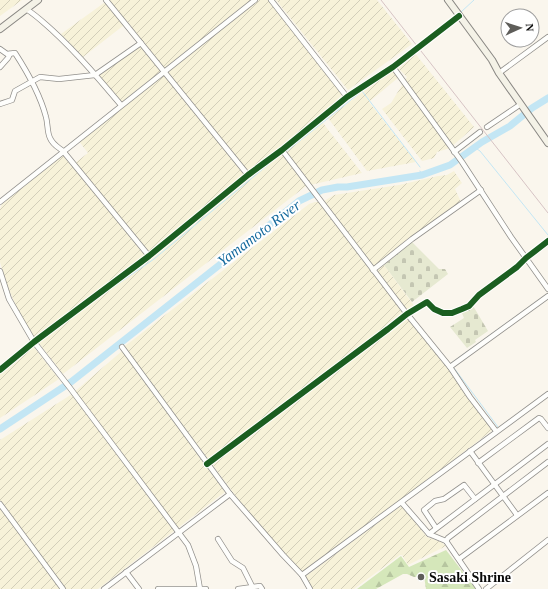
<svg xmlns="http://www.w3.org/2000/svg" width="548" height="589" font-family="'Times New Roman',serif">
<defs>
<pattern id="farmland-furrows" width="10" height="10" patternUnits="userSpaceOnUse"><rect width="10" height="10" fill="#f7f2d9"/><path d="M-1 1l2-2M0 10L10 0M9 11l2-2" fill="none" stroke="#d2ceb9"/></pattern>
<pattern id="forest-firs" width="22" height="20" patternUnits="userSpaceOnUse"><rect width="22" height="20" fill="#d5e7ba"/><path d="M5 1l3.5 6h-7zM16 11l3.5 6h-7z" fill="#b6c59f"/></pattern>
<pattern id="cemetery-stones" width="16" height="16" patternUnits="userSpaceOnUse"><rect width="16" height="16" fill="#e6e9d1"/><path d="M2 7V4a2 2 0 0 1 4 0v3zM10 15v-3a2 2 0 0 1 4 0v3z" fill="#c4c6b2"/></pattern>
</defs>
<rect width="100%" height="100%" fill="#faf6ed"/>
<g fill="url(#farmland-furrows)">
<path d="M0,0H22L0,16Z"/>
<path d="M108,0H251L122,102L98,75L143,42L128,22L83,57L61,34Z"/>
<path d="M259,0H268L343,94L319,118L362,173L306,186L63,374L32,334L20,315L7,285L0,262V209L2,204L63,155L71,166L88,153L79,141Z"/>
<path d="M276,0H377L412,44L348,90Z"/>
<path d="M414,52L474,127L450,148L437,152L434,158L422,161L382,109L391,103L407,77L397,67Z"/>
<path d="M392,70L399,77L369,102L416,162L367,171L328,118Z"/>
<path d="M454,171L462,183L455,189L461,202L381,261L415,307L408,311L324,201L334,195L399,185L438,176L447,175Z"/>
<path d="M315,202H320L494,429L303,574L247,511L126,349L125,346L309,204Z"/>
<path d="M33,346L59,379L0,418V374Z"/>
<path d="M122,351L225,492L98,589H0V440L72,394Z"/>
<path d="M403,506L427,537L441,542L446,546L408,565L402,555H400L354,589H313L305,577L399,507Z"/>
</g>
<path fill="url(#forest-firs)" d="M446,550L476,589H426L424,576L414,577L407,574H403L376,589H357L401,556L409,567Z"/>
<g fill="url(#cemetery-stones)">
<path d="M412,242L439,269H445L448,274L412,302L384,265Z"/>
<path d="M472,304L488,331L475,340L476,342L467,348L450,327L464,318L461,311Z"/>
</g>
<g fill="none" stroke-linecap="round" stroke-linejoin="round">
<g stroke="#c3e6f4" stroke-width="1">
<path d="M461,12L474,0"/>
<path d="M402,57L409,51"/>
<path d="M474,147L480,151L548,235"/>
<path d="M287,151L362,91L420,167"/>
<path d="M420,171L422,175"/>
<path d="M83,308L154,259L281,154"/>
<path d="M450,364L547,294"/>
<path d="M454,368L498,427"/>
</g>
<path stroke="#c3e6f4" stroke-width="7" d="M0,429L71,382L246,244L299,201L322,190L338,187H347L422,175L450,165L482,142L510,126L532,108L548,98"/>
<g stroke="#92908c" stroke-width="6">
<g id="minor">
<path d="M106,0L248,175"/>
<path d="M271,0L347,97"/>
<path d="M26,9C36,15 44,23 52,30C77,53 99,79 121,105"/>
<path d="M0,49L7,54L15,53C28,73 40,94 46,117C48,124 47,132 50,138C53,145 58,147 63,151L149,256"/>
<path d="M0,67L8,58L10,54"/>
<path d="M393,67L462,162L511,237L548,289"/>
<path d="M499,73L548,37"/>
<path d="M0,104L12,100L15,91L40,77L59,79L95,75L141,43"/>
<path d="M487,127L521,104"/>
<path d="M282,150L407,314L450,367L470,397L496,431"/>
<path d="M454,152L480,132"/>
<path d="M0,202L255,0"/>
<path d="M373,270L412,239L481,190"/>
<path d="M0,271L9,299L34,342L70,388L188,545L196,566L200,589"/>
<path d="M122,347L230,494L283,555L302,575L310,589"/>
<path d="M450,367L548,296"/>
<path d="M0,370L34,342L149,256L248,175L282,150L347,97L393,67L459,16"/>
<path d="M470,451L517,515"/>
<path d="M478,463L539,418L541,419L548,428"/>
<path d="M207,464L388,329L407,314L427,302L434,309L443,313H452L462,309L469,306L479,295L517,267L526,258L548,241"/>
<path d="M402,503L429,534L446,541L479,589"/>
<path d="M0,504L63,589"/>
<path d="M436,528L424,510L435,501L444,499L464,485L475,499"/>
<path d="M429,534L548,444"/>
<path d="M218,539L232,561L243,568L252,586"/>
<path d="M446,541L448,538L548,462"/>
<path d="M459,559L548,493"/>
<path d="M126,572L139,589"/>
<path d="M302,575L548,394"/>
<path d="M104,589L230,494"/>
<path d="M158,589H206"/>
<path d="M238,589L260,586L262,589"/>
<path d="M486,589L548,540"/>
</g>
</g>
<g stroke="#898783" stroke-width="8">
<g id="secondary">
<path d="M448,0L492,60L499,73L548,143"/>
<path d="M0,29L38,0"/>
</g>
</g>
<use href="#minor" stroke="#fefefc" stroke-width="4.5"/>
<use href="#secondary" stroke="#f4f2e7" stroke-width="6"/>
<path stroke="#d6c3c4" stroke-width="1" d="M381,0L548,213"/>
<g stroke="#fff" stroke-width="8">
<g id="cycleway">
<path d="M0,370L34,342L149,256L248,175L282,150L347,97L393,67L459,16"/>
<path d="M207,464L388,329L407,314L427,302L434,309L443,313H452L462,309L469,306L479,295L517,267L526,258L548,241"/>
</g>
</g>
<use href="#cycleway" stroke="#1b5e20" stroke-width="6"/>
</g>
<circle fill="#5e5d59" stroke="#fff" stroke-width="1.5" cx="421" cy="577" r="4"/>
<g text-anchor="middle" stroke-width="4" stroke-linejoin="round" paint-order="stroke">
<g font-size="14" font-weight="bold" fill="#0a0a0a" stroke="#fff" text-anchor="start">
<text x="429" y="582">Sasaki Shrine</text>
</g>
<g font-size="15" font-style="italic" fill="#13699d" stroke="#fff">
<text transform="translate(259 233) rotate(-37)" y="5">Yamamoto River</text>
</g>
</g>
<g transform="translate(520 28) rotate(87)"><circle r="19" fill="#ffffff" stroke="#9d9d9d"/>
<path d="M0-3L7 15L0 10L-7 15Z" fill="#5e5d59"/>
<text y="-6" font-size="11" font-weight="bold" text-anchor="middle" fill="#0a0a0a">N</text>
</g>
</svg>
